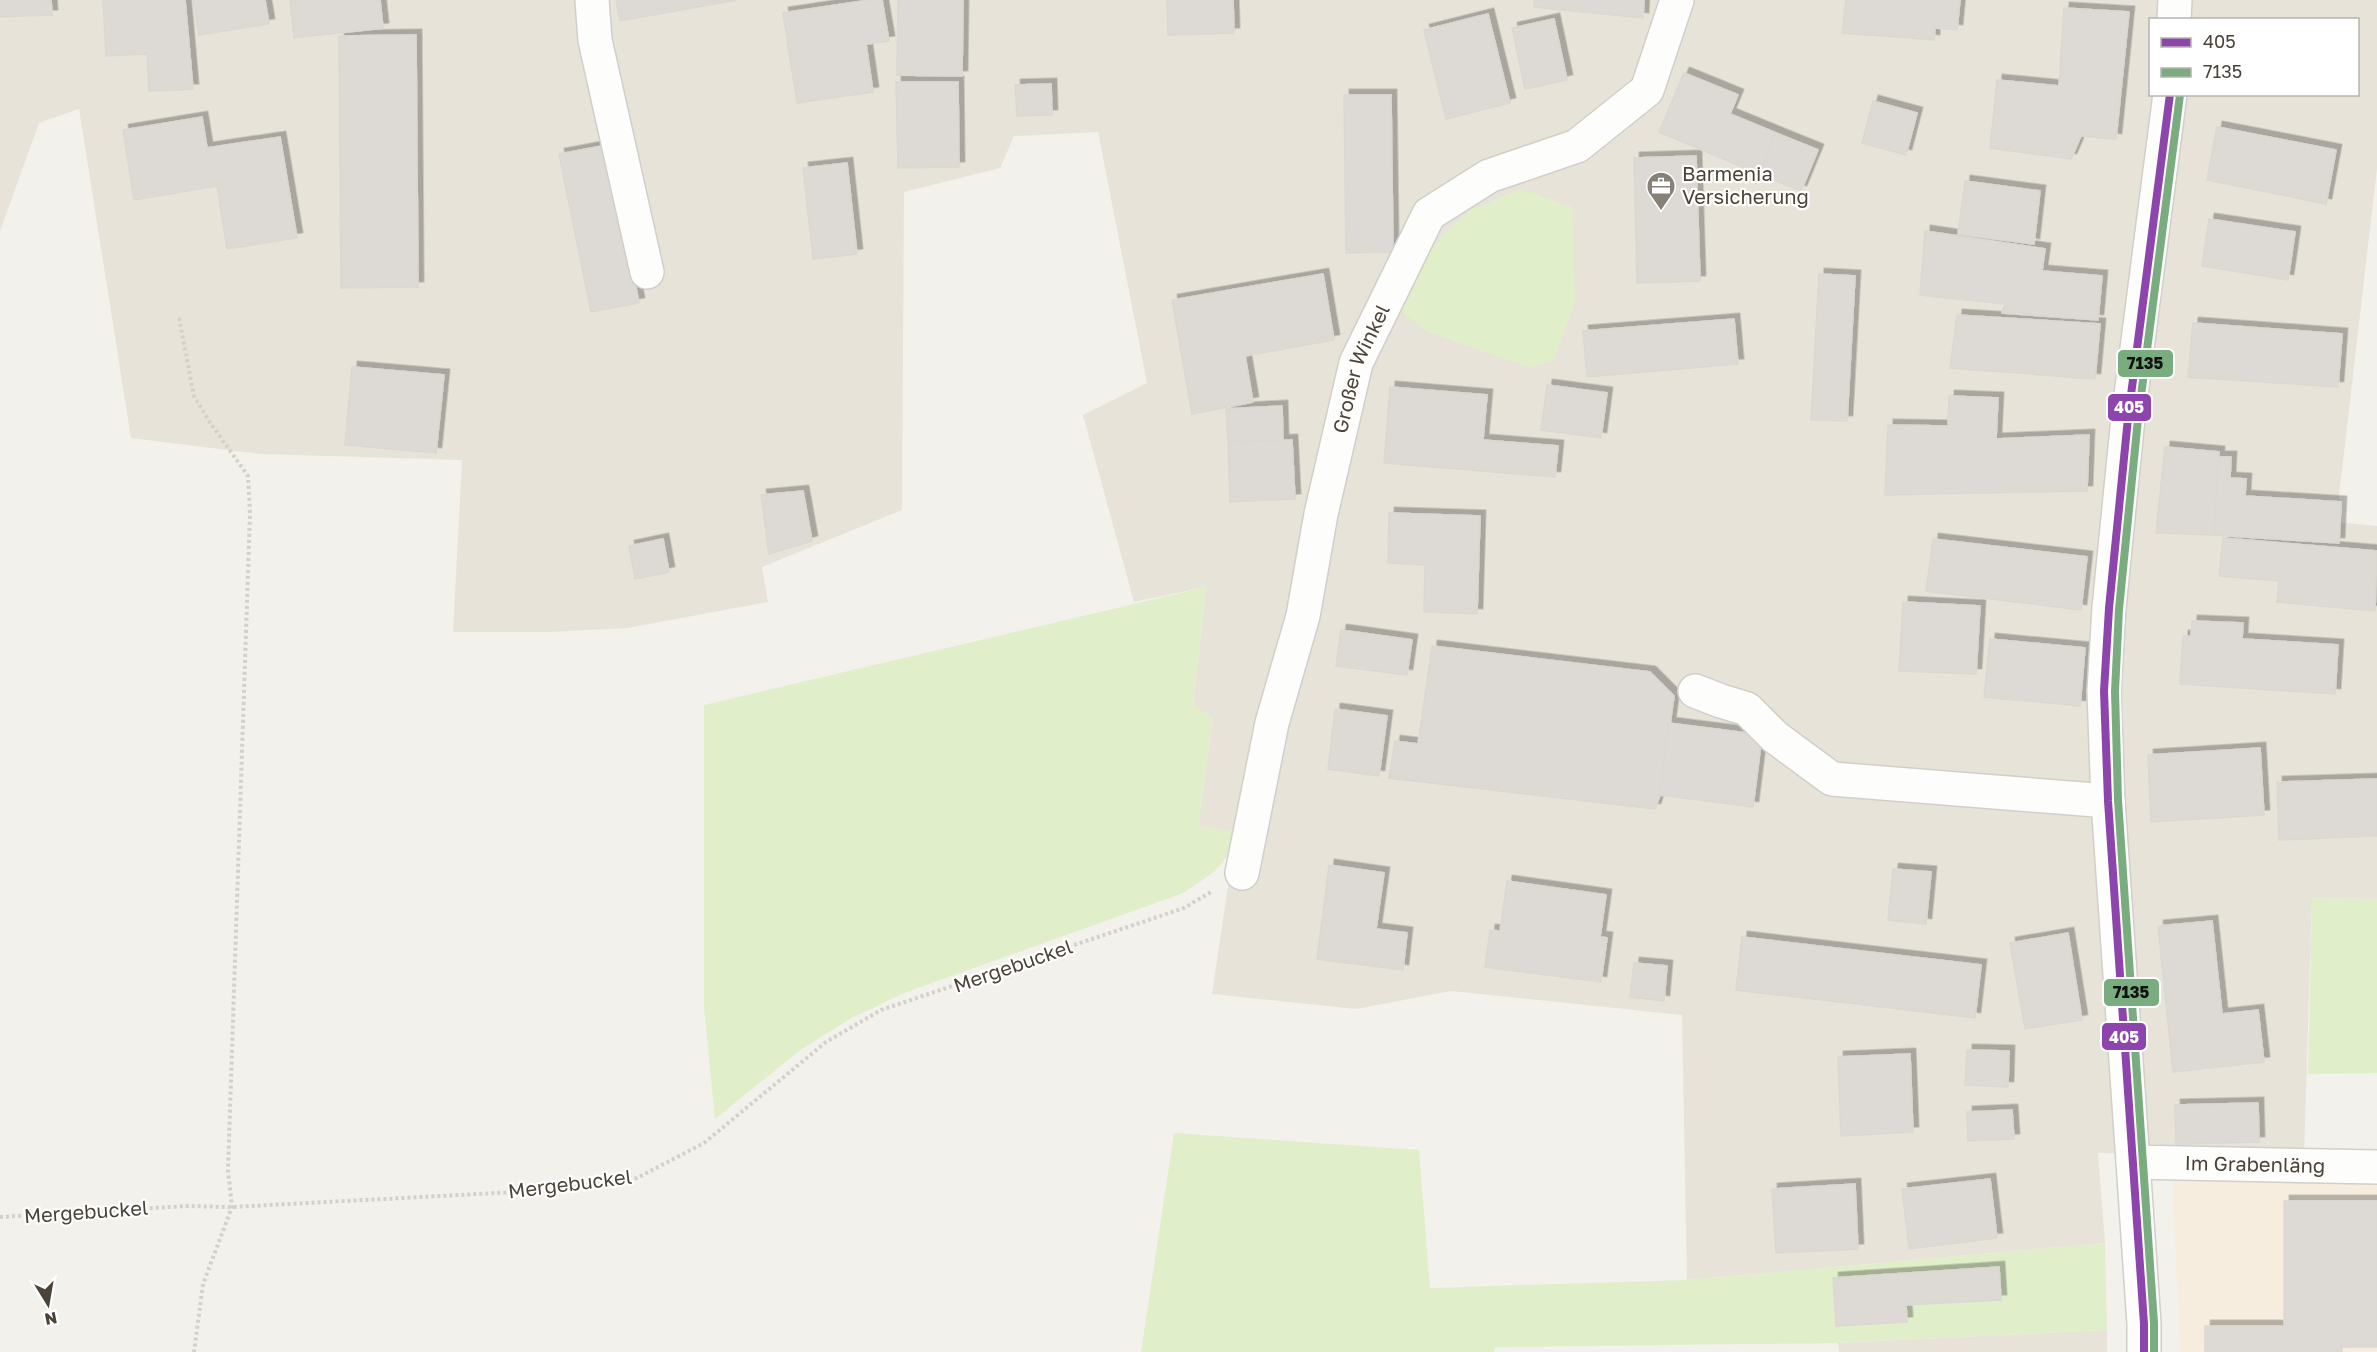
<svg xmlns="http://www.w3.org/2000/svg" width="2377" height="1352" font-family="'Golos Text',sans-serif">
<defs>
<filter id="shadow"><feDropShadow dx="5.5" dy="-5.5" stdDeviation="0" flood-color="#0004"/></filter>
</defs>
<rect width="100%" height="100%" fill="#f3f1ec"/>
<g fill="#e7e3d9" fill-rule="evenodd">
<path d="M0,0H2377V168L2336,522L2377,526V899L2312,898L2304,1155L2098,1153L2105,1243L1687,1280L1682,1015L1451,991L1356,1009L1212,994L1236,832L1198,826L1213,717L1193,707L1206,587L1134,602L1083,415L1147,383L1098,132L1014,136L1000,168L904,192L902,510L762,567L768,602L627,628L549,632H453L462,460L260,454L131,438L79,109L39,123L0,231ZM2150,20H2358V94H2150Z"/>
<path d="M2107,1330V1352H1839L1838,1343Z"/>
</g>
<path fill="#f6edde" d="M2172,1172L2377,1177V1352H2180Z"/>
<g fill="#e0efca">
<path d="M1521,189L1572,207L1575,302L1554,360L1531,368L1426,331L1398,308L1434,244L1467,212Z"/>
<path d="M1206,587L1193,706L1213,717L1198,825L1236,832C1231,864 1207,878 1181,894L904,993L848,1020L799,1051L715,1119L704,1008V705Z"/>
<path d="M2312,898L2377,899V1073L2308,1074Z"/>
<path d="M1174,1133L1419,1150L1430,1288L1687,1280L2105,1243L2107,1330L1838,1343L1495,1347L1494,1352H1141Z"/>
</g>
<g fill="#dddad5" stroke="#dbd8d2" stroke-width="1.5" filter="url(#shadow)">
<path d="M0,0H51L52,15L0,17Z"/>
<path d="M103,0H185L193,89L149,91L147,54L106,56Z"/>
<path d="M193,0H265L269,24L199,35Z"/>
<path d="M290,0H380L383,28L294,38Z"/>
<path d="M616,0H737L620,21Z"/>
<path d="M870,0H882L889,41L866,44L873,92L797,103L783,13Z"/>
<path d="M898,0H963L962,76L897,75Z"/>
<path d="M1167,0H1233L1234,33L1168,35Z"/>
<path d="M1534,0H1644L1643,18L1534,7Z"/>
<path d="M1846,0H1960L1957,30L1935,28L1934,40L1842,33Z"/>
<path d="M2064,8L2129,12L2116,139L2081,136L2071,159L1990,148L1997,80L2059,86Z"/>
<path d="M1488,14L1510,103L1446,119L1424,30Z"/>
<path d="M1554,19L1567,80L1525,89L1512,28Z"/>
<path d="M416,35L418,287L341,288L339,36Z"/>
<path d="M1684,73L1738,95L1730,114L1776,133L1759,174L1659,132Z"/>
<path d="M896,82H958L959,167L898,168Z"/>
<path d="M1051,84L1052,115L1017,116L1015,85Z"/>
<path d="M1344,95H1391L1393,252L1346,253Z"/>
<path d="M1873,101L1917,113L1906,155L1862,143Z"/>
<path d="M202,117L207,148L280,137L297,238L227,249L217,186L134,200L123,130Z"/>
<path d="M2217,127L2336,150L2326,204L2207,180Z"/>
<path d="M1776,133L1818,150L1801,191L1759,174Z"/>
<path d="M607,145L639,303L591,312L559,154Z"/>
<path d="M1696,156L1700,281L1637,283L1634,158Z"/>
<path d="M847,163L857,254L813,259L803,168Z"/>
<path d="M1965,181L2040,191L2034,244L1958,234Z"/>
<path d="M2209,219L2295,232L2288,280L2202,266Z"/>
<path d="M1925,231L2045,249L2042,271L2102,276L2098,320L2002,313L2005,304L1920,295Z"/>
<path d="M1323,274L1334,340L1245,356L1253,402L1192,414L1172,300Z"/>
<path d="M1819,274L1855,276L1847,421L1811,420Z"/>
<path d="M1957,315L2100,324L2095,379L1950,368Z"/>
<path d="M1734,319L1738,364L1587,377L1583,331Z"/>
<path d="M2193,323L2342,334L2338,387L2188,377Z"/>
<path d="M352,367L444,375L436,453L345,445Z"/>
<path d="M1547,385L1607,393L1601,438L1541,430Z"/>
<path d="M1390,387L1487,395L1483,440L1558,446L1555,477L1384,463Z"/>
<path d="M1949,396L1998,398L1996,439L2089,435L2087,491L1885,495L1888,425L1948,426Z"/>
<path d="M1282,406L1283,440L1228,442L1226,409Z"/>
<path d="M1292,440L1295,499L1230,502L1228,442Z"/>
<path d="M2165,447L2219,452L2214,535L2156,533Z"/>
<path d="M2219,457H2231L2230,478L2246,479L2245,496L2341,502L2339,543L2214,535Z"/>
<path d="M803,491L812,541L769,554L761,495Z"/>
<path d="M1389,513L1480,516L1477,614L1424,612L1425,565L1388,563Z"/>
<path d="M2223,538L2377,551L2375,611L2277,602L2279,581L2219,576Z"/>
<path d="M663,539L669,572L635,579L629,546Z"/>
<path d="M1933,539L2087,557L2081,610L1926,591Z"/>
<path d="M1903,602L1980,606L1976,674L1899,671Z"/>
<path d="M2192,621L2243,623L2242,639L2338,645L2335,694L2180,684L2183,636H2191Z"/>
<path d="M1341,630L1412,640L1407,675L1336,666Z"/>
<path d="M1990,639L2085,648L2080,706L1984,697Z"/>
<path d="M1432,646L1650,672L1674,696L1660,795L1655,809L1389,778L1395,741L1418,744Z"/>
<path d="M1335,709L1387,716L1379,776L1328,769Z"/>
<path d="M1668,723L1762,735L1753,807L1660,795Z"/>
<path d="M2260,748L2264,815L2151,822L2148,755Z"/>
<path d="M2377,779V836L2279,840L2277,782Z"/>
<path d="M1329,865L1384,873L1376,929L1407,933L1403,970L1317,959Z"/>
<path d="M1893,869L1931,872L1926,924L1888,920Z"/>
<path d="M1507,881L1606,895L1600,937L1607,938L1601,982L1485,967L1490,930L1500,931Z"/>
<path d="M2212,921L2222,1014L2258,1010L2264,1062L2173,1072L2158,926Z"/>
<path d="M2068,933L2082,1020L2025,1029L2010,943Z"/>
<path d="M1742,937L1981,965L1975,1018L1736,990Z"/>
<path d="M1634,963L1667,966L1664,1001L1630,997Z"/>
<path d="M1967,1050L2009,1051L2008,1087L1965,1085Z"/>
<path d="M1910,1054L1913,1132L1841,1136L1838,1057Z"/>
<path d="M2258,1103L2259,1142L2176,1144L2175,1105Z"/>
<path d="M2012,1110L2014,1139L1968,1141L1967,1112Z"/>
<path d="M1990,1179L1997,1238L1909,1249L1902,1189Z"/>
<path d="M1855,1184L1858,1249L1776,1253L1772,1189Z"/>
<path d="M2284,1201H2377V1347H2342V1352H2205V1326H2284Z"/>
<path d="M1999,1267L2001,1300L1906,1305L1907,1322L1836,1326L1833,1278Z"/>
</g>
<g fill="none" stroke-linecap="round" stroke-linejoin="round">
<g stroke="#d1cfc9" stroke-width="36">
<g id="minor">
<path d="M592,0L595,40L647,272"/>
<path d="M2174,20L2175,0"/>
<path d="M1695,691L1721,701L1747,709L1775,737L1832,779L2108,801"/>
<path id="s1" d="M1242,873L1272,723L1303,616L1321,514L1356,363L1429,214L1489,176L1577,146L1647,90L1677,0"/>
<path id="s2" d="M2133,1162L2377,1167"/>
<path d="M2144,1352V1324L2133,1162L2108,801L2104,691L2109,608L2128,418L2170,94"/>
</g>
</g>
<g stroke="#d3d1cb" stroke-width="4" stroke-dasharray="3 3" stroke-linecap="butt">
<path d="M179,318L194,396L209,421L248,476L250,513L228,1170L232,1207L203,1284L194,1352"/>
<path d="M0,1217L186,1206L232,1207L554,1190L637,1178L704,1143L826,1042L881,1010L1184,908L1211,892"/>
</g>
<use href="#minor" stroke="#fdfdfc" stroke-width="33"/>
<g stroke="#fff" stroke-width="12">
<path id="bus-1" d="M2144,1352V1324L2108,801L2104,691L2109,608L2128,418L2170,94"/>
</g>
<g stroke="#fff" stroke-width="12">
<path id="bus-2" d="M2154,1352V1323L2118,800L2115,691L2119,609L2138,419L2180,95"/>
</g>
<use href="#bus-1" stroke="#8e44ad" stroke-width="8"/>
<use href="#bus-2" stroke="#79ad7f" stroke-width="8"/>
</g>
<defs>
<g id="office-pin" transform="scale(1.5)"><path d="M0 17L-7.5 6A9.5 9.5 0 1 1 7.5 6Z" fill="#868076" stroke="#fff"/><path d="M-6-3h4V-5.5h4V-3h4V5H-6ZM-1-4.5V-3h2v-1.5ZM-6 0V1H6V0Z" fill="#fff"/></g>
</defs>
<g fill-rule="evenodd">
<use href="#office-pin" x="1661" y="186"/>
</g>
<g text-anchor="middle" stroke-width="4.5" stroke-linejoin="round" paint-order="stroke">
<g font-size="20" fill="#4b4337" stroke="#fff" text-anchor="start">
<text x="1682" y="181">Barmenia<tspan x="1682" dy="23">Versicherung</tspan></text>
</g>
<g font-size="20" fill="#4b4337" stroke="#fff">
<text dy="7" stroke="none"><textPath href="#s1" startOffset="519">Großer Winkel</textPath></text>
<text transform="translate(1013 966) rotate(-19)" y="7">Mergebuckel</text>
<text dy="7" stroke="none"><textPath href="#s2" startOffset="122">Im Grabenläng</textPath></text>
<text transform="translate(570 1184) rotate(-7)" y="7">Mergebuckel</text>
<text transform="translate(86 1212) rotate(-4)" y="7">Mergebuckel</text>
</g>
</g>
<g stroke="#fff" stroke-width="2">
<rect x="2117" y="349" width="57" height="29" rx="6" fill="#79ad7f"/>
<rect x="2107" y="393" width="45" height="29" rx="6" fill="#8e44ad"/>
<rect x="2103" y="978" width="57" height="29" rx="6" fill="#79ad7f"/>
<rect x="2101" y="1022" width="46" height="29" rx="6" fill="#8e44ad"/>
</g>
<g font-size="16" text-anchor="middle" font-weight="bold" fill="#fff">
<text x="2129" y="413">405</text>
<text x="2124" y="1043">405</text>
</g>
<g font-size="16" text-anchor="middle" font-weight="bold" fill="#111">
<text x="2145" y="369">7135</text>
<text x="2131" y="998">7135</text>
</g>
<rect x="2149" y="18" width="210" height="78" fill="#ffffff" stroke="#b7b4af" stroke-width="1.5"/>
<rect x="2161" y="38" width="30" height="9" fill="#8e44ad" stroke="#b7b4af" stroke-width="1.5"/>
<text x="2203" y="48" font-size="18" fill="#4b4337">405</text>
<rect x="2161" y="68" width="30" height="9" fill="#79ad7f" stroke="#b7b4af" stroke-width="1.5"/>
<text x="2203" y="78" font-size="18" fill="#4b4337">7135</text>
<g transform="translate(48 1304) rotate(169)" stroke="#ffffff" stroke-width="4.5" paint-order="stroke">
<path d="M0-4.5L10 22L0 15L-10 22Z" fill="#4b4337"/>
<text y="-9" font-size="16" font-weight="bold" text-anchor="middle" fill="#4b4337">N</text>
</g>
</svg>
